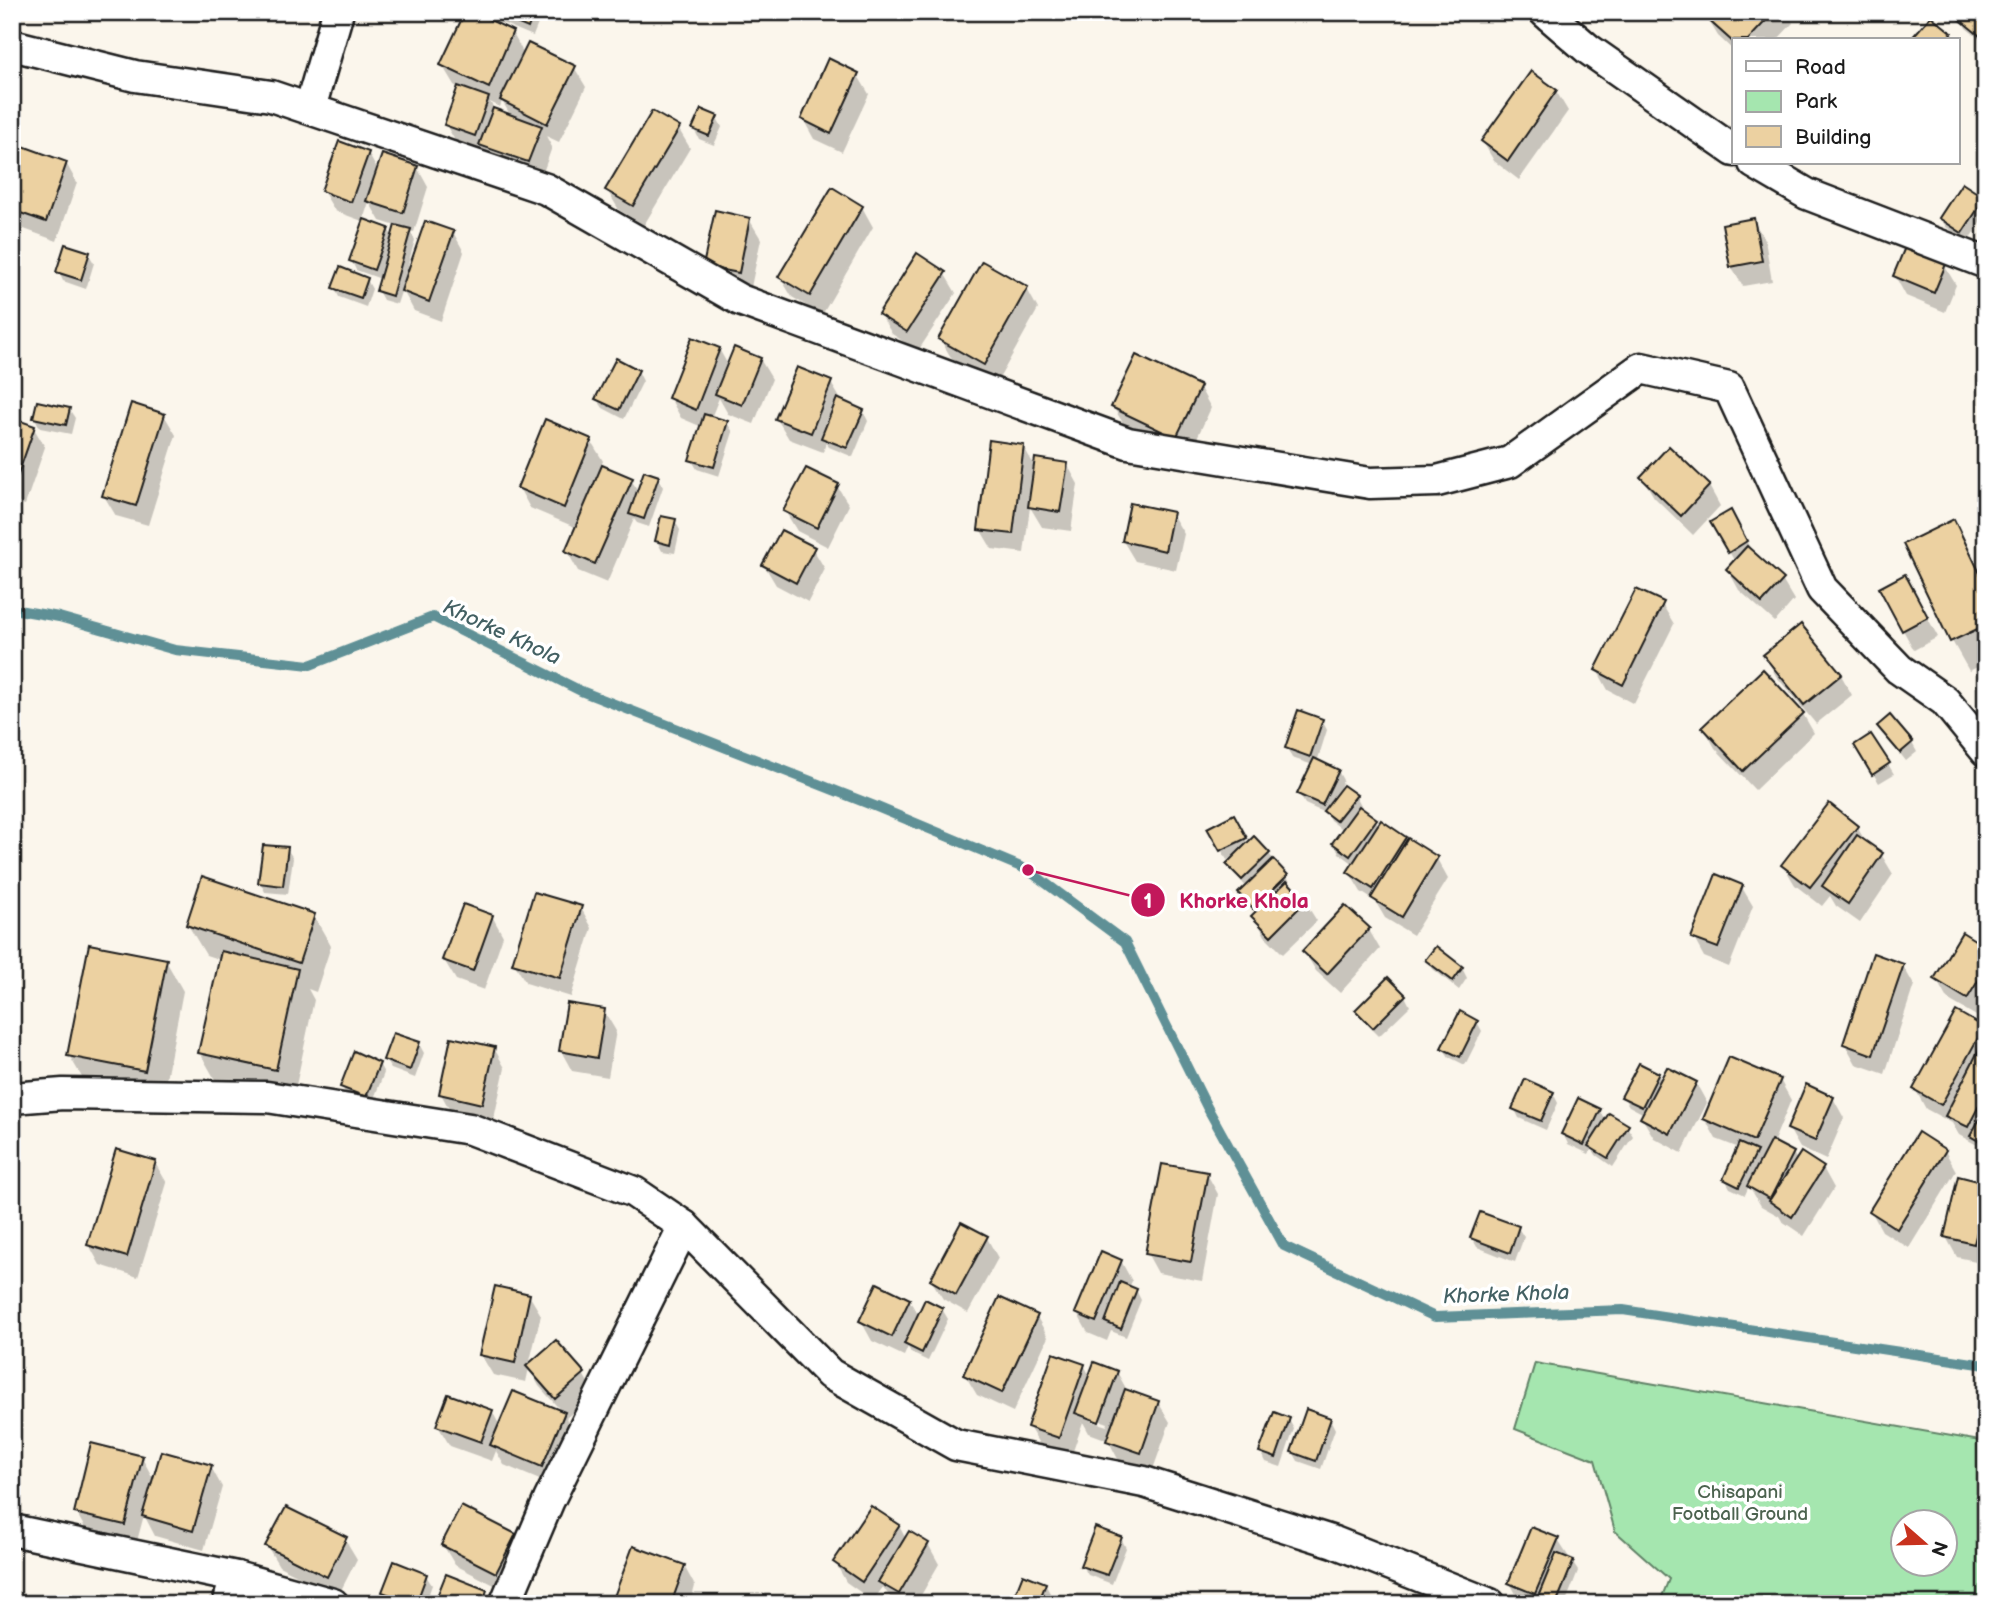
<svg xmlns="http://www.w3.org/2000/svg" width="1998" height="1616" font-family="'Balsamiq Sans',sans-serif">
<rect width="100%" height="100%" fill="#fbf6ec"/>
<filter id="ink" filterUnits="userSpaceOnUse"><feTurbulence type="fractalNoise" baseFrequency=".0143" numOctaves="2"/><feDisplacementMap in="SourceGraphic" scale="14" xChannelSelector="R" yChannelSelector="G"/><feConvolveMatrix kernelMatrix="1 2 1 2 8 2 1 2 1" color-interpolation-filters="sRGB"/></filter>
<g filter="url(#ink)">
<path fill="#a5e6af" stroke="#608166" stroke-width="2" fill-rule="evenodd" d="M1535,1363L1986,1442V1604H1659L1669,1579L1615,1531L1595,1460L1515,1429ZM1904,1522H1946V1564H1904Z"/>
<g fill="#0003" fill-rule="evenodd">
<path d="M12,12H23L17,24L12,21Z"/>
<path d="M487,12H536L540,19L533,36L490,18Z"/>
<path d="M589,12H614L611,21Z"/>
<path d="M1710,12H1786L1793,23L1777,40H1734V51L1718,36L1706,16Z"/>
<path d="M1931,18L1951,35L1954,40H1912Z"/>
<path d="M1961,18L1986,19V44L1966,28Z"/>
<path d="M512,32L524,54L574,67L586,87L559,142L546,136L552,147L540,181L457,144L446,125L459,88L454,85L442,65ZM502,101L511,116L495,110L490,102L500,107Z"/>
<path d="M857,74L869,94L842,152L814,139L803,119Z"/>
<path d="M1556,91L1568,111L1519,180L1494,161L1483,142Z"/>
<path d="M717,118L722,127L714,145L699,139L694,129Z"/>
<path d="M678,128L690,148L644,225L619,210L607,190Z"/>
<path d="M12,136L20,147L66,163L77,183L57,241L13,225Z"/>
<path d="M368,153L378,171L417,167L428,187L414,232L410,231L415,240L408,265L411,266L453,232L464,252L441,321L414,311L402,289L397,304L383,300L378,291L381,279L356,270L351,260L365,222L335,211L323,191ZM369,202L380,221L396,226L393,238L388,229L363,220Z"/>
<path d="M1984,200L1986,214L1968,241L1946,227L1941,218Z"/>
<path d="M862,207L873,227L822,315L792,297L780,277Z"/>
<path d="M749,219L761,239L750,292L705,265Z"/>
<path d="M1753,220L1765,240L1772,281L1743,286L1731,267Z"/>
<path d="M88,253L94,263L86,289L63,281L58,271Z"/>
<path d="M1944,265L1956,285L1945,312L1906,296L1895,276Z"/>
<path d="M944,273L956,293L918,351L892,334L880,314Z"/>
<path d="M367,280L372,289L366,307L339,297L334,287Z"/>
<path d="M1027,289L1038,309L996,384L952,359L940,339Z"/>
<path d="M12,342L20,356L12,398Z"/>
<path d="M719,349L728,365L760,359L772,379L754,424L728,414L719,398L711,418L727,423L733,432L719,476L697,469L691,459L702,427L681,418L670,398Z"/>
<path d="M638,371L643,381L624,419L603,408L597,399Z"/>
<path d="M831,383L843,403L863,411L868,421L853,457L829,447L826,443L823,452L789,439L777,419Z"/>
<path d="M1200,388L1211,408L1188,457L1125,426L1113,407Z"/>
<path d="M69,409L75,418L71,434L40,428L35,418Z"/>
<path d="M164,415L176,435L148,525L116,516L104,496Z"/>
<path d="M12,420L33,427L45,447L25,505L12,501Z"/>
<path d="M591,441L603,461L601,466L631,480L639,492L658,478L663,487L649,527L637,523L634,519L607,583L578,571L567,551L577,528L530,508L519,488Z"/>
<path d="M1023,446L1036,468L1067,464L1078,484L1071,531L1042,527L1030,507L1024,553L992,549L980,529Z"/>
<path d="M1642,477L1709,486L1720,506L1693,535L1654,497Z"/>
<path d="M837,486L849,505L828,547L797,531L785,511Z"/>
<path d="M1172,514L1184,534L1176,570L1135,561L1123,541Z"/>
<path d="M675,521L680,530L675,553L662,551L657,541Z"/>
<path d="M1736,521L1752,552L1782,580L1794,600L1775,622L1739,590L1728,570L1735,562L1713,523Z"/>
<path d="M1953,522L1986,584V663L1969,671L1952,641L1905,545Z"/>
<path d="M813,549L825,569L808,602L776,585L764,565Z"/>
<path d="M1916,596L1938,637L1914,650L1903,630Z"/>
<path d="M1662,604L1674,624L1634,704L1608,690L1597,670Z"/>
<path d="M1765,656L1841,675L1852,695L1816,724L1776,676Z"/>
<path d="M1803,714L1814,733L1755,790L1715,748L1704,728Z"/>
<path d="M1322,720L1327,730L1317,762L1338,771L1343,780L1338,792L1356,796L1361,805L1360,807L1375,820L1379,826L1405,838L1408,843L1437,859L1448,879L1413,935L1385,918L1375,901L1361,892L1349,872L1354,864L1339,853L1334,843L1343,830L1330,820L1327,814L1305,804L1299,794L1313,765L1292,758L1287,748Z"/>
<path d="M1879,727L1912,743L1917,752L1906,761Z"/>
<path d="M1871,736L1894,774L1879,783L1856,746Z"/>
<path d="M1233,816L1248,844L1269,854L1287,876L1292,886L1291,887L1305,902L1317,921L1283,954L1265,936L1254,916L1256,914L1240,893L1246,887L1228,864L1235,855L1227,860L1210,829Z"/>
<path d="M1857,827L1867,844L1881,854L1893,874L1860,923L1836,906L1830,896L1822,906L1795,885L1783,865Z"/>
<path d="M287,849L293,858L288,894L265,892L260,882Z"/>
<path d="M1741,886L1753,906L1729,967L1704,957L1693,937Z"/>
<path d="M1345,907L1369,930L1380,949L1340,993L1316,971L1304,951Z"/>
<path d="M581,908L592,928L571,997L526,983L514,963Z"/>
<path d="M314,916L331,946L316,992L308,989L314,1000L293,1100L217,1083L200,1053L221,960L206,955L188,925Z"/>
<path d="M492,916L503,936L484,990L456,980L444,960Z"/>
<path d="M1986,949V1006L1978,1017L1947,999L1936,979Z"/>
<path d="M1427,960L1462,968L1467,978L1459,990L1433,969Z"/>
<path d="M166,961L183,991L162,1100L87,1086L69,1055Z"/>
<path d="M1903,966L1914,985L1885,1074L1856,1064L1845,1044Z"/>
<path d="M1388,980L1405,996L1410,1006L1379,1036L1362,1019L1357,1010Z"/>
<path d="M604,1011L616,1031L608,1077L572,1071L561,1051Z"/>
<path d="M1477,1022L1482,1031L1465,1065L1449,1057L1443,1048Z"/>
<path d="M1983,1029L1986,1034V1157L1977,1145L1959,1135L1952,1123L1926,1109L1915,1089Z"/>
<path d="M419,1044L424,1053L415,1078L391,1069L385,1060Z"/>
<path d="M494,1048L505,1068L493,1123L452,1114L441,1094Z"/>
<path d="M379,1064L384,1073L371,1106L347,1096L342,1087Z"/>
<path d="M1658,1074L1661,1081L1696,1083L1707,1103L1682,1153L1654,1138L1642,1118L1644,1114L1629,1106L1623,1097Z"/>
<path d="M1780,1080L1791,1100L1773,1143L1793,1153L1797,1160L1823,1168L1834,1188L1804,1236L1782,1221L1779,1216L1761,1206L1749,1186L1745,1195L1730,1188L1725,1179L1739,1148L1716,1139L1705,1119Z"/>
<path d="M1553,1093L1558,1103L1546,1130L1519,1118L1514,1108Z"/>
<path d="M1833,1098L1844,1118L1826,1160L1800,1148L1789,1129Z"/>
<path d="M1600,1110L1607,1121L1627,1127L1633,1136L1613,1167L1596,1155L1592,1148L1589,1154L1568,1144L1563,1134Z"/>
<path d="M1945,1151L1956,1171L1909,1248L1882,1231L1871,1211Z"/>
<path d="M155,1163L167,1183L138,1277L100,1265L89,1245Z"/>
<path d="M1207,1174L1218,1194L1202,1281L1158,1273L1147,1253Z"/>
<path d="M1986,1185V1260L1985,1263L1957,1257L1946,1237Z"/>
<path d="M1518,1228L1524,1237L1515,1262L1477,1247L1472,1238Z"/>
<path d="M987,1238L998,1258L968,1313L943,1299L931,1280Z"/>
<path d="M1121,1261L1132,1281L1129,1288L1136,1290L1141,1300L1126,1337L1111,1331L1107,1341L1088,1333L1077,1313Z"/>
<path d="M529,1295L541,1315L529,1365L583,1374L595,1394L566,1418L575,1434L554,1486L504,1465L496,1451L492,1461L450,1446L438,1426L492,1411L500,1426L563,1413L539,1386L529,1368L526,1382L493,1375L481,1355Z"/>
<path d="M909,1300L919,1316L942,1309L948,1319L928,1361L911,1353L908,1347L904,1356L872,1341L861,1321Z"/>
<path d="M1037,1317L1048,1337L1013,1412L977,1395L965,1375Z"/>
<path d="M1084,1365L1090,1376L1117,1372L1128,1392L1158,1402L1170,1422L1152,1472L1119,1461L1108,1440L1089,1433L1083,1422L1071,1457L1041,1447L1029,1427ZM1091,1417L1108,1423L1107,1426L1091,1421Z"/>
<path d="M1330,1419L1335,1429L1321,1469L1298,1461L1293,1452Z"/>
<path d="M1289,1420L1294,1429L1281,1467L1266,1462L1261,1452Z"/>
<path d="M142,1458L154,1480L211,1467L222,1487L204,1550L155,1536L144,1515L136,1545L87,1532L76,1512Z"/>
<path d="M872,1508L899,1526L906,1539L928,1544L939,1564L916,1604H895L883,1587L873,1601L846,1582L835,1562Z"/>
<path d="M514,1536L526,1556L508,1592L455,1565L443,1545Z"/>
<path d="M1121,1538L1126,1548L1112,1584L1088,1575L1082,1565Z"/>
<path d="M345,1539L357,1559L338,1596L279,1566L267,1546Z"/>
<path d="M1557,1539L1578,1571L1565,1604L1521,1603L1510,1583Z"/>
<path d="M684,1566L695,1586L690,1604H615L614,1602Z"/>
<path d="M426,1576L432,1585L425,1604H395L389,1601L384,1592Z"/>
<path d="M1045,1584L1050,1593L1047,1604H1013Z"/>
<path d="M486,1592L493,1604H436Z"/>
</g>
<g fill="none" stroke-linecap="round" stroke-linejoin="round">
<path stroke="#5f9096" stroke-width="10" d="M12,609L59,617L175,650L310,665L433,617L581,691L877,807L1028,870L1125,942L1207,1107L1284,1246L1435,1317L1623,1310L1986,1365"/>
</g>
<g fill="#ecd1a1" stroke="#1c1c1c" stroke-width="2">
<path d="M465,12H474L513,31L489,88L440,65Z"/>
<path d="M491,12H534L528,28Z"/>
<path d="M1707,12H1774L1748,40H1734V43L1704,16Z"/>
<path d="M1964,12H1981L1986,16V41L1958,18Z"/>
<path d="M1931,16L1952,33L1947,40H1910Z"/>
<path d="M528,43L576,66L547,124L500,100Z"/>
<path d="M828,58L859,73L831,134L801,119Z"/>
<path d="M1531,71L1557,90L1508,161L1481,141Z"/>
<path d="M458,86L489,97L475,136L444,125Z"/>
<path d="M493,108L542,126L528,162L479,145Z"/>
<path d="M701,109L718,116L709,136L692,129Z"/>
<path d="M652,111L680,127L633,206L605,190Z"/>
<path d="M339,141L369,152L351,202L321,191Z"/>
<path d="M20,145L67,162L46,222L12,210V168Z"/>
<path d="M382,154L418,166L403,213L366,201Z"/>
<path d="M1962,183L1985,198L1962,233L1939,218Z"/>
<path d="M832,187L863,206L810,296L778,277Z"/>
<path d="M715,210L750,218L739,273L703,266Z"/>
<path d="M1754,218L1762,261L1730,267L1722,224Z"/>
<path d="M364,219L389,228L374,270L349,261Z"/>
<path d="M425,221L454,231L429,302L401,291Z"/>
<path d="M395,225L411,229L392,296L376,291Z"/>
<path d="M65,244L90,252L81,280L56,272Z"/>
<path d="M1905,247L1946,264L1934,293L1893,276Z"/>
<path d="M917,253L946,272L907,332L878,314Z"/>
<path d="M982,261L1028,287L984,365L938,339Z"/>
<path d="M340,267L368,278L361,298L332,288Z"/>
<path d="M692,337L720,348L696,410L668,398Z"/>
<path d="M734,347L761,358L742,405L715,394Z"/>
<path d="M1136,355L1201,386L1176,438L1111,407Z"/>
<path d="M616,358L639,370L619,410L595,399Z"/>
<path d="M797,367L832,381L811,433L775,419Z"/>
<path d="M837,398L864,410L847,448L821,438Z"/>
<path d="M37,401L70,408L66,425L33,418Z"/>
<path d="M131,403L165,414L136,506L102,496Z"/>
<path d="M704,414L728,421L714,467L689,460Z"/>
<path d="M12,418L35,426L14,486L12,485Z"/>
<path d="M545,419L592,439L564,508L517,488Z"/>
<path d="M989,440L1024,445L1013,534L978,530Z"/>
<path d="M1669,446L1710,485L1681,516L1640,477Z"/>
<path d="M1035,458L1068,463L1060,512L1028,507Z"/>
<path d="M602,465L633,478L595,564L565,551Z"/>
<path d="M806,468L839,484L817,528L783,511Z"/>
<path d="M644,471L659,476L644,519L629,514Z"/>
<path d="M1130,503L1173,512L1165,551L1122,541Z"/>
<path d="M1731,510L1747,541L1728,553L1710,522Z"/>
<path d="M661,516L676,519L670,545L655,541Z"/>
<path d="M1954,519L1986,586V625L1950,642L1903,544Z"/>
<path d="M781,530L815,547L796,583L762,565Z"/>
<path d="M1747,546L1784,579L1762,603L1726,569Z"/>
<path d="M1905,574L1928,617L1902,631L1879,588Z"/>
<path d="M1636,589L1664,602L1623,685L1595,670Z"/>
<path d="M1801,624L1842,674L1804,705L1763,655Z"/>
<path d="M1763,669L1804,713L1743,771L1702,727Z"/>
<path d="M1298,710L1323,719L1310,757L1285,748Z"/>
<path d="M1890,715L1913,742L1900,753L1877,726Z"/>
<path d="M1871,734L1890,763L1872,775L1854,745Z"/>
<path d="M1314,758L1339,770L1322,805L1297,794Z"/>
<path d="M1343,785L1357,795L1336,821L1323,811Z"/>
<path d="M1829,803L1858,826L1810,887L1781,865Z"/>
<path d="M1359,806L1377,819L1350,856L1332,843Z"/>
<path d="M1234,814L1247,838L1220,851L1207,828Z"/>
<path d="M1381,820L1406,837L1373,889L1347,872Z"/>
<path d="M1857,835L1883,853L1848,904L1822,886Z"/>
<path d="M1254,836L1270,853L1242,880L1226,864Z"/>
<path d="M1408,838L1438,857L1402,917L1371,898Z"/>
<path d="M263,845L288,847L283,886L258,883Z"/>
<path d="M1273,859L1288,875L1253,909L1238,893Z"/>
<path d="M1716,874L1743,885L1718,948L1691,938Z"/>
<path d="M202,876L315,914L299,963L186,925Z"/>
<path d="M1287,881L1306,901L1271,936L1251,916Z"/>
<path d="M534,892L582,906L560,978L512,964Z"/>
<path d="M463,904L493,915L473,971L442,960Z"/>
<path d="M1345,905L1370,928L1327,974L1302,951Z"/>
<path d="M1962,932L1986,947V968L1967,999L1934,979Z"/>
<path d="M89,944L167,959L145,1071L67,1056Z"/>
<path d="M1436,946L1463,967L1453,981L1425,960Z"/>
<path d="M221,951L298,969L276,1070L198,1053Z"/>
<path d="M1873,953L1904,964L1873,1055L1843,1044Z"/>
<path d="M1388,977L1406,995L1373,1028L1355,1010Z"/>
<path d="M567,1003L605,1009L597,1058L559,1051Z"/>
<path d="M1460,1011L1478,1021L1460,1057L1441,1048Z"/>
<path d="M1956,1011L1984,1027L1941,1105L1913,1089Z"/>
<path d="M393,1033L420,1042L410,1070L383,1060Z"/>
<path d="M1986,1036V1092L1968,1127L1945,1116Z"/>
<path d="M451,1037L495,1047L482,1104L439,1094Z"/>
<path d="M354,1051L380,1063L366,1097L340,1087Z"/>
<path d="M1729,1057L1781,1079L1754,1141L1703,1119Z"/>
<path d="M1639,1063L1659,1073L1642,1107L1621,1097Z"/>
<path d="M1667,1067L1697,1082L1670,1134L1640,1118Z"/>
<path d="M1525,1079L1554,1092L1541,1121L1512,1109Z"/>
<path d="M1806,1084L1834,1097L1815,1141L1787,1129Z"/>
<path d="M1578,1098L1601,1109L1584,1145L1561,1134Z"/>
<path d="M1986,1108V1145L1970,1136Z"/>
<path d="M1609,1113L1629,1125L1608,1158L1588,1146Z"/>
<path d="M1918,1132L1946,1150L1897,1229L1869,1211Z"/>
<path d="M1771,1140L1794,1152L1770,1199L1747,1186Z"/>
<path d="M1739,1143L1757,1151L1739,1187L1723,1179Z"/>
<path d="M116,1149L156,1161L127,1257L87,1245Z"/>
<path d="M1801,1152L1824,1167L1792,1217L1769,1201Z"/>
<path d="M1162,1164L1208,1172L1191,1262L1145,1254Z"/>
<path d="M1958,1176L1986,1183V1194L1974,1244L1944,1237Z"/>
<path d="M1480,1212L1519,1226L1510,1253L1470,1238Z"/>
<path d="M961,1222L988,1236L956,1295L930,1280Z"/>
<path d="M1101,1251L1122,1260L1096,1322L1075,1313Z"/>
<path d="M1120,1282L1137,1289L1121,1329L1105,1322Z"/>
<path d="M877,1283L910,1299L892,1337L859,1321Z"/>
<path d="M495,1286L530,1294L515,1363L479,1355Z"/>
<path d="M999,1297L1038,1315L1002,1393L963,1375Z"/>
<path d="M925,1299L943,1308L922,1353L904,1344Z"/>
<path d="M556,1340L585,1373L555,1399L526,1366Z"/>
<path d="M1053,1353L1085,1364L1059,1438L1027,1427Z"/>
<path d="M1094,1362L1118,1371L1099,1422L1075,1413Z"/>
<path d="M1125,1389L1159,1401L1141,1453L1106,1441Z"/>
<path d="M513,1391L565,1412L542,1467L490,1445Z"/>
<path d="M448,1394L493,1410L481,1442L436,1426Z"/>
<path d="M1306,1409L1331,1418L1316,1461L1291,1452Z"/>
<path d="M1274,1412L1290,1418L1276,1458L1259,1452Z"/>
<path d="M91,1443L143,1456L125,1525L74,1513Z"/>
<path d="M161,1451L212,1465L193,1531L142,1516Z"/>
<path d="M461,1506L516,1534L496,1573L441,1545Z"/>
<path d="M871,1506L900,1525L862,1582L833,1562Z"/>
<path d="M286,1507L347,1537L327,1577L265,1546Z"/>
<path d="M1095,1527L1122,1537L1107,1575L1080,1566Z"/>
<path d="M1531,1527L1559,1538L1535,1594L1508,1583Z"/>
<path d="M909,1531L929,1543L899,1594L878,1582Z"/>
<path d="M633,1546L685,1565L671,1604L612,1602Z"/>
<path d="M1556,1553L1574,1560L1556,1604H1535Z"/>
<path d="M394,1561L427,1574L416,1604L382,1592Z"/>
<path d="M446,1574L487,1590L482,1604H434Z"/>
<path d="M1023,1574L1046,1583L1038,1604H1011Z"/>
<path d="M12,1594L41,1604H12Z"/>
</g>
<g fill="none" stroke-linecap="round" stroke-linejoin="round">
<g stroke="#1c1c1c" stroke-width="35">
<g id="minor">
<path d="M1545,12L1588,49L1734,151"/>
<path d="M12,45L135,76L271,96L546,189L740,300L1128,443L1370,483L1437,481L1510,462L1641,368L1729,388L1822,589L1899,669L1945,701L1986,751"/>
<path d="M310,108L338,12"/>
<path d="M1754,163L1807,194L1986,263"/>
<path d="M12,1098L63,1094L267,1097L470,1129L634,1192L684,1226L830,1374L956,1445L1144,1482L1334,1542L1490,1604"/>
<path d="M12,1530L236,1577L333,1604"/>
<path d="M228,1604L236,1577"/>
<path d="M505,1604L549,1500L684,1226"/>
</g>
</g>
<use href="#minor" stroke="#fff" stroke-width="30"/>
</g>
</g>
<g text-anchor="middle" stroke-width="7" stroke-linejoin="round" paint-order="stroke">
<g font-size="19" fill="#4c634f" stroke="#fff">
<text x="1740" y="1498">Chisapani<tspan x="1740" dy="22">Football Ground</tspan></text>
</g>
<g font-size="21" font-style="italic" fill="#436063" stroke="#fff">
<text transform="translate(502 632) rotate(25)" y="7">Khorke Khola</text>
<text transform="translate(1506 1294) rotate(-2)" y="7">Khorke Khola</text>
</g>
</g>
<path fill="none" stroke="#c2185b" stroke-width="2.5" d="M1028 870L1148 900"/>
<g fill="#c2185b" stroke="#fff" stroke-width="2.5">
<circle cx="1028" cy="870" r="7"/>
<circle cx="1148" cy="900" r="18"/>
</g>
<g font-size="21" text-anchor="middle" font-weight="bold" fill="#fff">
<text x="1148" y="908">1</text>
</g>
<g font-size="21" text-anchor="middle" font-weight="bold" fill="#c2185b" stroke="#fff" stroke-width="7" stroke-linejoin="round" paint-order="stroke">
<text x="1244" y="908">Khorke Khola</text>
</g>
<rect width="1998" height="1616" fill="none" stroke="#fff" stroke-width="42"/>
<rect x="21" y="21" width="1956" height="1574" fill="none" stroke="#1c1c1c" stroke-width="2.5" filter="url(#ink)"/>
<rect x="1732" y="38" width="228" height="126" fill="#ffffff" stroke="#a4a4a4" stroke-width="2"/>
<rect x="1746" y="61" width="35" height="10" fill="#ffffff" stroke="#a4a4a4" stroke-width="2"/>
<text x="1795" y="74" font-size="21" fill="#1c1c1c">Road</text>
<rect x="1746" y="91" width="35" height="21" fill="#a5e6af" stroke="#a4a4a4" stroke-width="2"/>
<text x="1795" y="108" font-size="21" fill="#1c1c1c">Park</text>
<rect x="1746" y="126" width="35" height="21" fill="#ecd1a1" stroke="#a4a4a4" stroke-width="2"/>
<text x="1795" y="144" font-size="21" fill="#1c1c1c">Building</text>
<g transform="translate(1924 1543) rotate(110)"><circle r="33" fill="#ffffff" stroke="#a4a4a4" stroke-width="2"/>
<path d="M0-5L12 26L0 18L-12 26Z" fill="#c8321e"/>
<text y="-10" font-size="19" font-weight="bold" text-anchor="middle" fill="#1c1c1c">N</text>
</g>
</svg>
